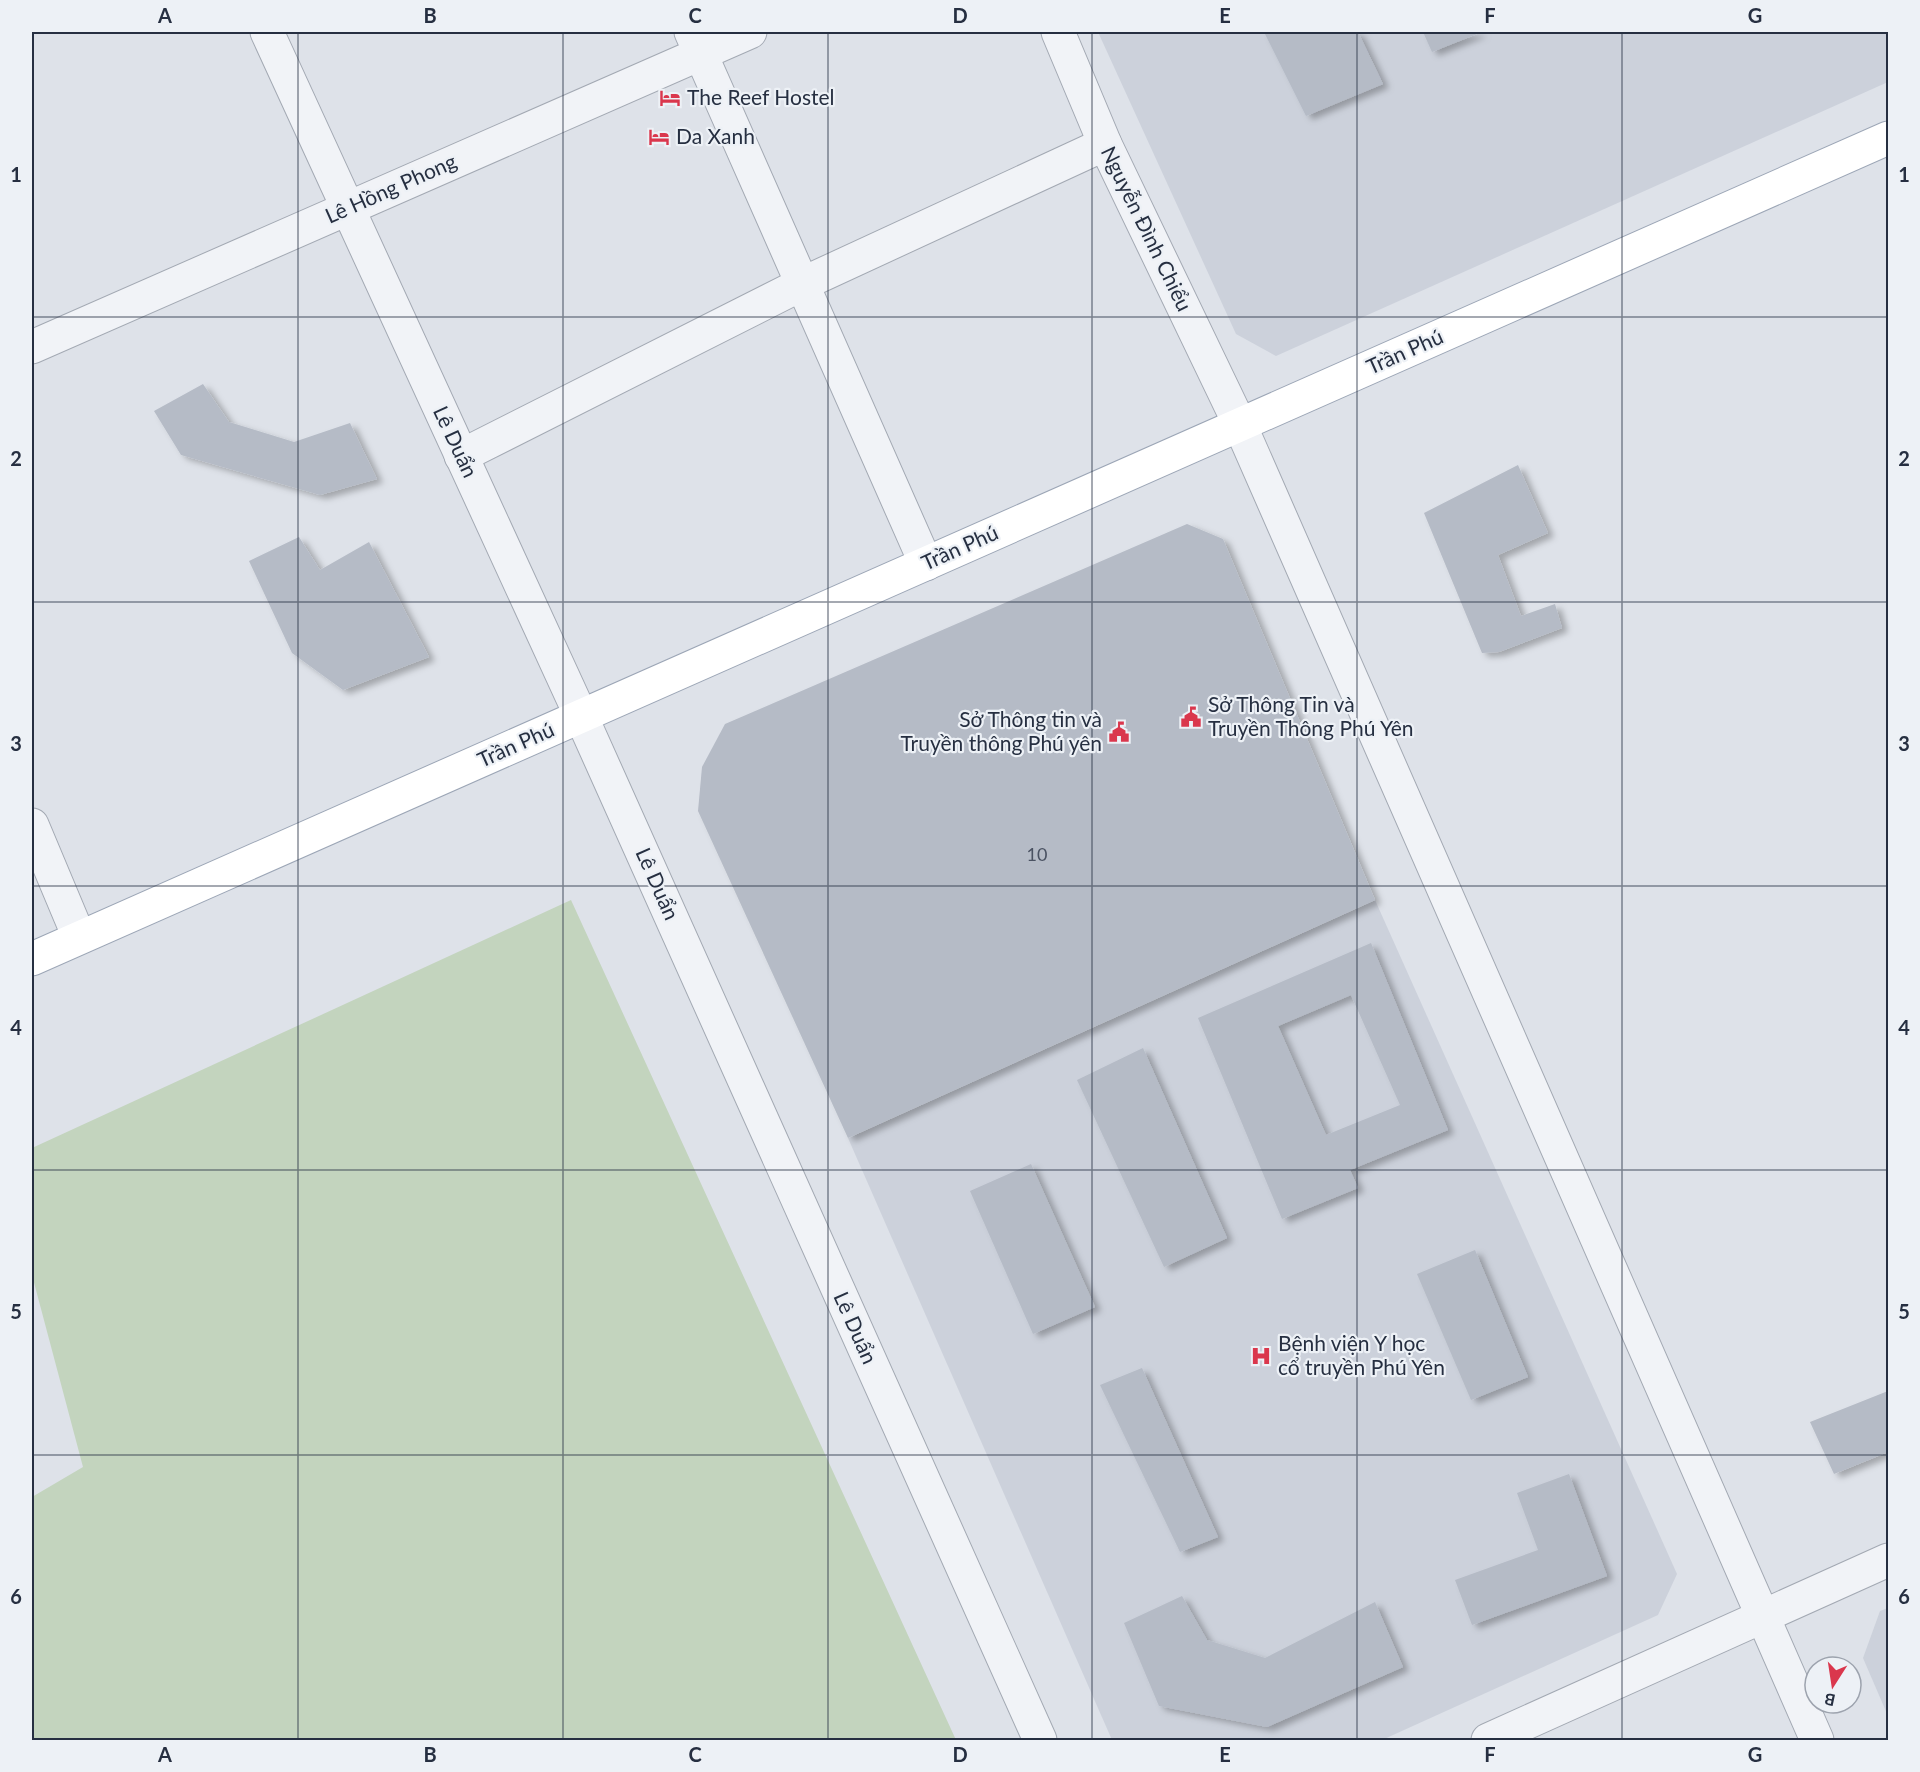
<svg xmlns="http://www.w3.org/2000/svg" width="1920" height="1772" font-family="Lato,sans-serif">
<defs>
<filter id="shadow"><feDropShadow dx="6" dy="4" stdDeviation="3" flood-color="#0004"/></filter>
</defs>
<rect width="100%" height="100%" fill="#dee2e9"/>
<g fill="#ccd1db">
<path d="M1098,32H1888V82L1276,356L1236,334Z"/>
<path d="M1375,900L1677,1574L1658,1615L1382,1740H1112L848,1138Z"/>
<path d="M1888,1608V1716L1863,1658L1880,1611Z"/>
</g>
<path fill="#c3d4be" d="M571,900L956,1740H32V1497L83,1467L32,1275V1148Z"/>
<g fill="#b5bbc6" fill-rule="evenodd" filter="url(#shadow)">
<path d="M1264,32H1358L1383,84L1306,116Z"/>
<path d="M1423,32H1482L1432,52Z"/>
<path d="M203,384L229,422L294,442L350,423L377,479L320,495L181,455L154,411Z"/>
<path d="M1518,465L1548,533L1498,555L1521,616L1555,604L1562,628L1499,652L1482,653L1424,513Z"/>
<path d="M1187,524L1223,539L1375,900L848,1138L698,811L702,767L725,724Z"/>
<path d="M299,537L320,570L369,542L429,657L343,690L292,653L249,561Z"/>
<path d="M1371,943L1448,1130L1350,1170L1358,1188L1282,1219L1198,1018ZM1351,995L1400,1105L1326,1135L1278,1026Z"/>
<path d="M1143,1048L1227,1238L1164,1267L1077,1080Z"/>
<path d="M1031,1164L1095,1307L1033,1334L970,1191Z"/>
<path d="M1475,1250L1528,1377L1471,1400L1417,1274Z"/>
<path d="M1142,1368L1218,1537L1180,1552L1100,1385Z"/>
<path d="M1888,1391V1452L1834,1474L1810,1422Z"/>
<path d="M1569,1474L1607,1576L1472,1625L1455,1580L1538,1550L1517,1493Z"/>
<path d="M1182,1596L1207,1640L1265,1658L1375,1602L1403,1667L1267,1727L1159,1706L1124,1623Z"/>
</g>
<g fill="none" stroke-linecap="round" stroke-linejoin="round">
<g stroke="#a3a9b3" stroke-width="35">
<g id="minor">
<path d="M267,32L581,716L1040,1740"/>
<path d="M691,32L926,564"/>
<path d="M1058,32L1105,144L1240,425L1817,1740"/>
<path d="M32,347L750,32"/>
<path d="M461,456L802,284L1105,144"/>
<path d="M32,825L79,937"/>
<path d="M1488,1740L1888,1560"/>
</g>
</g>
<g stroke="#9ca6b6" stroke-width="35">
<path id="major" d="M32,959L1888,138"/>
</g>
<use href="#minor" stroke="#f1f3f7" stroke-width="33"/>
<use href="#major" stroke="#fff" stroke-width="33"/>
</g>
<path fill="none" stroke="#262f41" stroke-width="1.5" stroke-opacity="0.55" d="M298,32V1740M563,32V1740M828,32V1740M1092,32V1740M1357,32V1740M1622,32V1740M32,317H1888M32,602H1888M32,886H1888M32,1170H1888M32,1455H1888"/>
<defs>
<g id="hotel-bare" transform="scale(1.62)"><path d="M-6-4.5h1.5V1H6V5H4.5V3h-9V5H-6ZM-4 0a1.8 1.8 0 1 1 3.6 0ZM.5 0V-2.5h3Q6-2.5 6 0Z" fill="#da374d" stroke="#edf1f6" stroke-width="2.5" paint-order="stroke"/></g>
<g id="civic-bare" transform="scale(1.62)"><path d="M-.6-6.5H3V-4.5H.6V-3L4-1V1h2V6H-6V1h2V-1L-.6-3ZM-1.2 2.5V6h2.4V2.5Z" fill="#da374d" stroke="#edf1f6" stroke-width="2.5" paint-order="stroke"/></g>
<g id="hospital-bare" transform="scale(1.62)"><path d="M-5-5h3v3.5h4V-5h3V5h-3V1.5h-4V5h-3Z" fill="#da374d" stroke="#edf1f6" stroke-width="2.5" paint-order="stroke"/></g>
</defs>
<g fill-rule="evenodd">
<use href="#hotel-bare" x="670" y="98"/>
<use href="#hotel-bare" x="659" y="137"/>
<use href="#civic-bare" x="1191" y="717"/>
<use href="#civic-bare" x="1119" y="732"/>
<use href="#hospital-bare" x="1261" y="1356"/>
</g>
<g text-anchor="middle" stroke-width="4.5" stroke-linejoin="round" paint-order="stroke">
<g font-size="18" fill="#4a5262">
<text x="1037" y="861">10</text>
</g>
<g font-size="21" fill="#262f41" stroke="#edf1f6" text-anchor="start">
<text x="687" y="105">The Reef Hostel</text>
<text x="676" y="144">Da Xanh</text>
<text x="1208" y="712">Sở Thông Tin và<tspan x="1208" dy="24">Truyền Thông Phú Yên</tspan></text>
<text x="1102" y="727" text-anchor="end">Sở Thông tin và<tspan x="1102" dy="24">Truyền thông Phú yên</tspan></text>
<text x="1278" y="1351">Bệnh viện Y học<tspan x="1278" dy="24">cổ truyền Phú Yên</tspan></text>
</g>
<g font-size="21" fill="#262f41" stroke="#edf1f6">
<text transform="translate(391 189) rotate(-24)" y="7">Lê Hồng Phong</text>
<text transform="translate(1146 229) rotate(64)" y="7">Nguyễn Đình Chiểu</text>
<text transform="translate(1405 352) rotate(-24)" y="7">Trần Phú</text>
<text transform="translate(455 442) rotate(65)" y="7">Lê Duẩn</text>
<text transform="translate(960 548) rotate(-24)" y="7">Trần Phú</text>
<text transform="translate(516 745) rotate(-24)" y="7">Trần Phú</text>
<text transform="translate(657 884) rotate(66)" y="7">Lê Duẩn</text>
<text transform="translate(855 1328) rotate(66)" y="7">Lê Duẩn</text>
</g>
</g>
<rect width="1920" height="1772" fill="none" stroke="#edf1f6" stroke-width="66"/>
<g transform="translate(1833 1685) rotate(192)"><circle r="28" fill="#edf1f6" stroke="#9da3ae" stroke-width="1.5"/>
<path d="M0-4.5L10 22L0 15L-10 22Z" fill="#da374d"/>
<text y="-9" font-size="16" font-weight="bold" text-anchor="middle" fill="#262f41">B</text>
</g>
<rect x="33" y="33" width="1854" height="1706" fill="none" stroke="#262f41" stroke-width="2"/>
<g font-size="20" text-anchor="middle" font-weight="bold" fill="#262f41">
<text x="165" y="23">A</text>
<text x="430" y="23">B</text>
<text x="695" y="23">C</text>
<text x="960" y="23">D</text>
<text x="1225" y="23">E</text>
<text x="1490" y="23">F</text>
<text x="1755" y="23">G</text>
<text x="16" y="182">1</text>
<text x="1904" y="182">1</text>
<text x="16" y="466">2</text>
<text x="1904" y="466">2</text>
<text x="16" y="751">3</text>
<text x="1904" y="751">3</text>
<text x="16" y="1035">4</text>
<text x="1904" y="1035">4</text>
<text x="16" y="1319">5</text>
<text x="1904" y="1319">5</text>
<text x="16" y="1604">6</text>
<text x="1904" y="1604">6</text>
<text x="165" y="1762">A</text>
<text x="430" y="1762">B</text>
<text x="695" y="1762">C</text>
<text x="960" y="1762">D</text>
<text x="1225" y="1762">E</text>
<text x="1490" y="1762">F</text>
<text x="1755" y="1762">G</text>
</g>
</svg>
